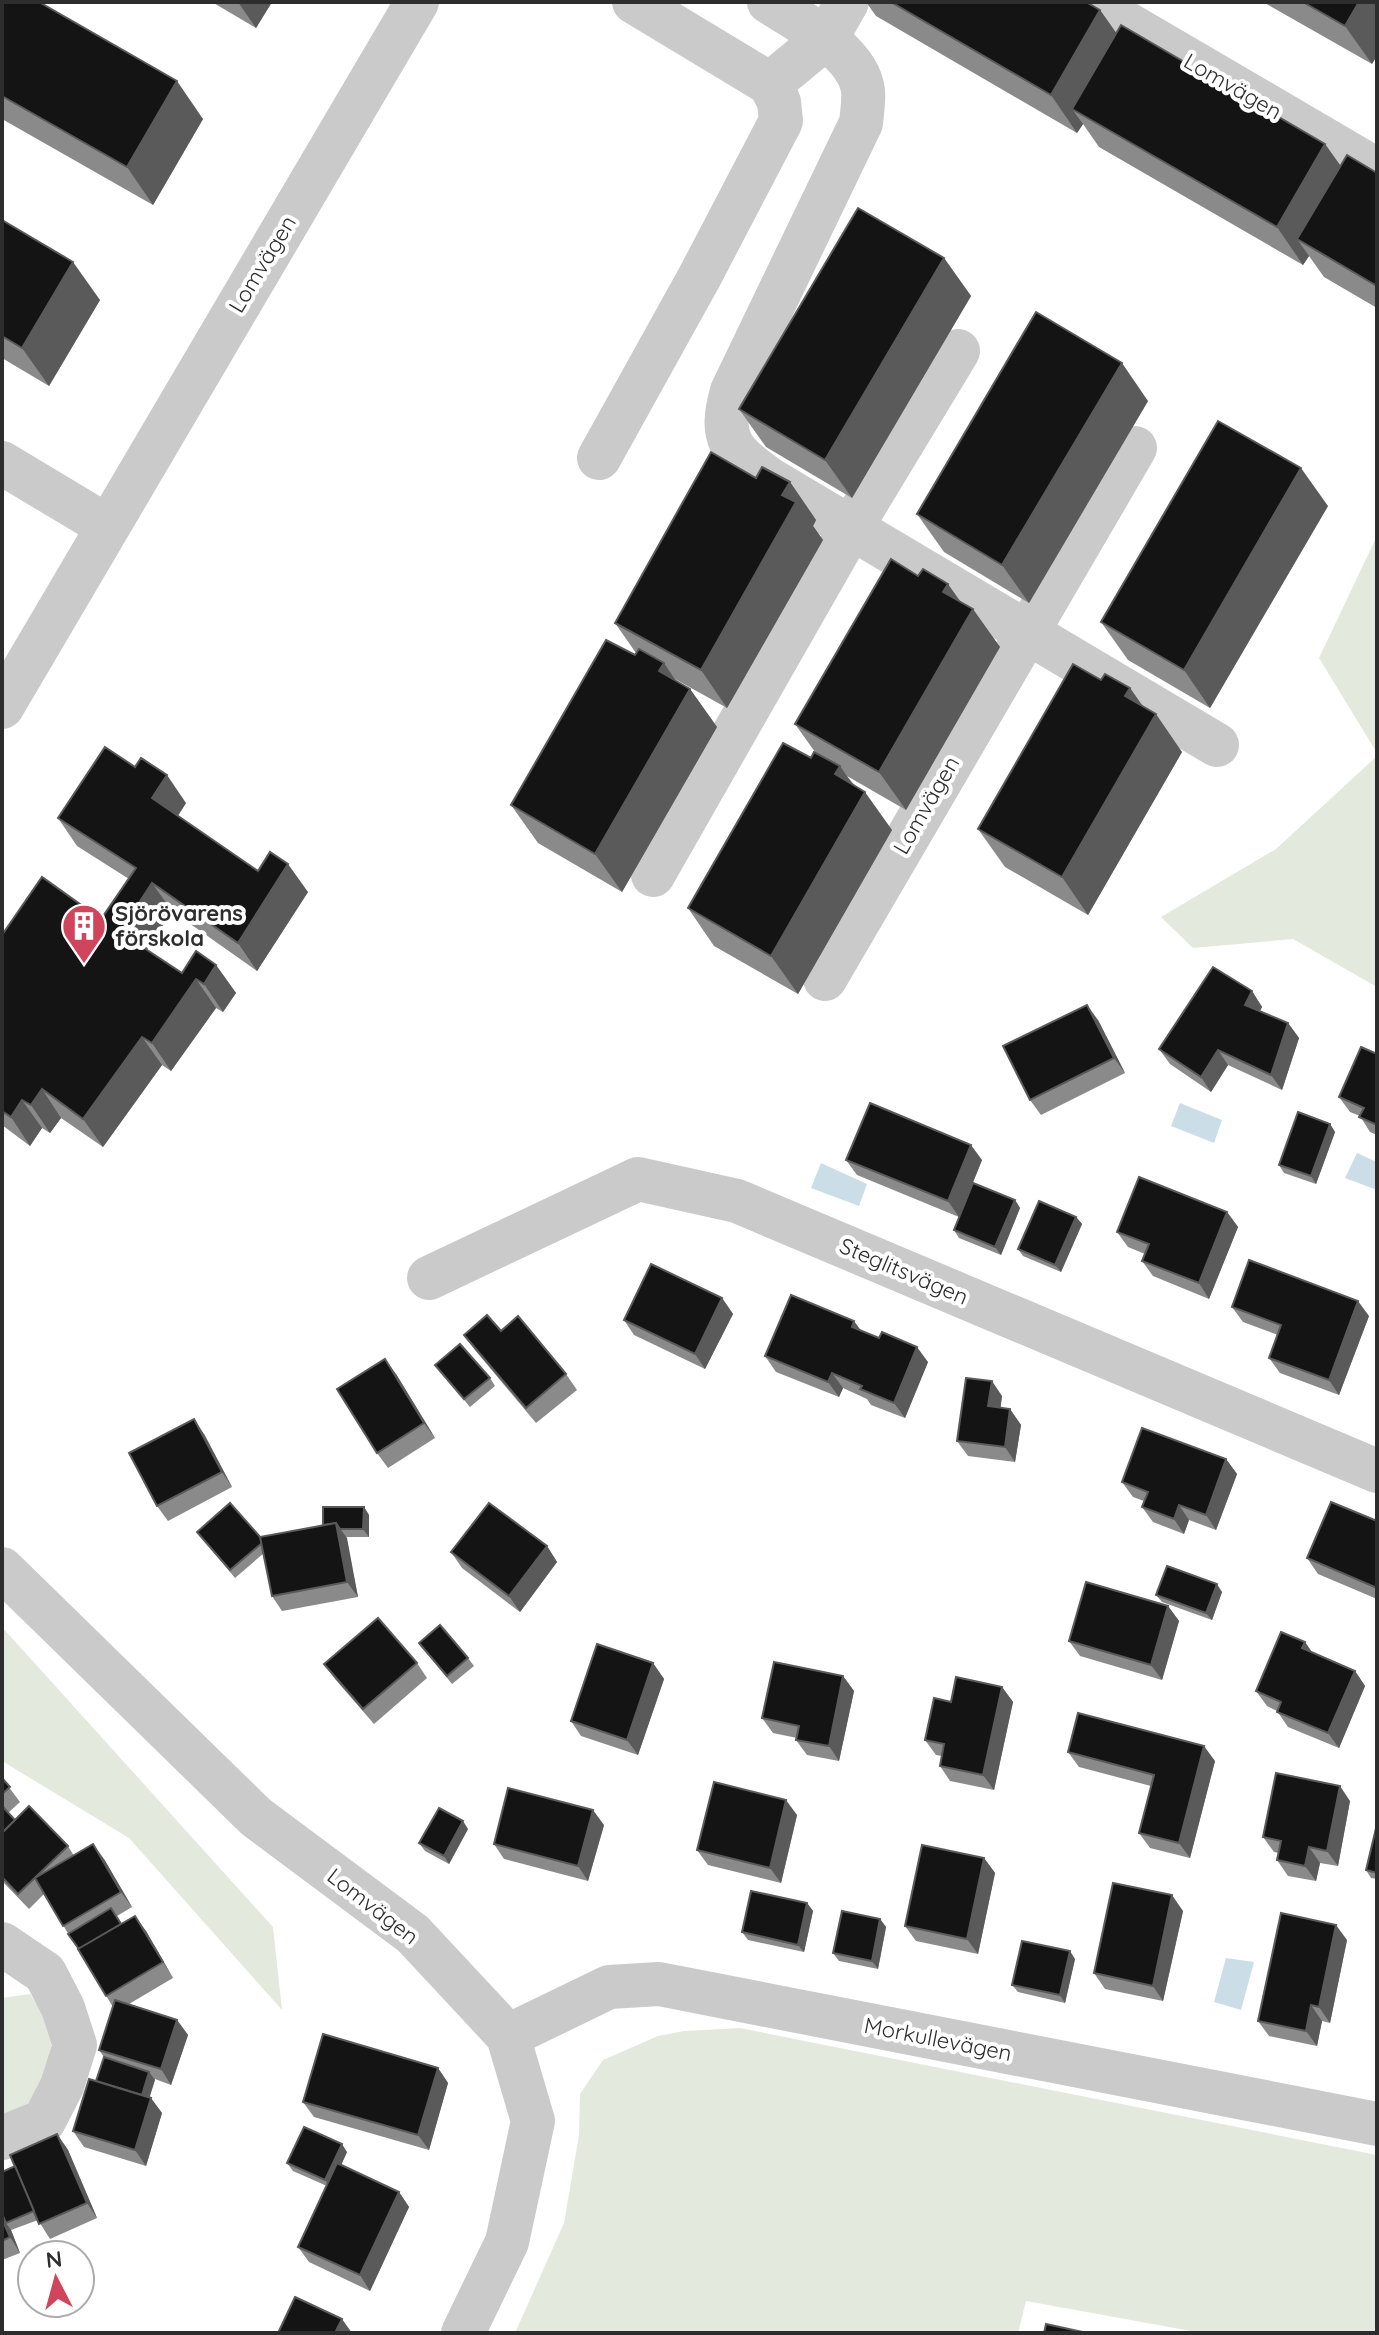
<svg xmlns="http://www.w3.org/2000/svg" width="1379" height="2335" font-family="Quicksand,sans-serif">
<rect width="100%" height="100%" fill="#fff"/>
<g fill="#e4e9dd">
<path d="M1377,536V753L1319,658Z"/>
<path d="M1377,756V987L1293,939L1193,948L1161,917L1276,849Z"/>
<path d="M2,1627L273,1927L282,2010L129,1838L2,1761Z"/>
<path d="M30,1994L48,2022L52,2043L46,2068L35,2099L2,2122V1998Z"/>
<path d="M740,2028L1377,2155V2333H1202L1026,2301L1018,2333H515L564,2223L579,2135L580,2094L603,2060L658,2036L684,2031Z"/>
</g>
<g fill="#cbdee7">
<path d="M1180,1103L1222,1120L1214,1143L1171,1126Z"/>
<path d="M1357,1153L1377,1162V1190L1345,1178Z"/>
<path d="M821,1163L867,1184L859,1206L811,1188Z"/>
<path d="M1226,1958L1254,1962L1241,2010L1214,2002Z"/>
</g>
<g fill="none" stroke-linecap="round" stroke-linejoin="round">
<g stroke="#cacaca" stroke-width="44">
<path d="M769,2C799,21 859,52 863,91C864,101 862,113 861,123L732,391C718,440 731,451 769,479L1217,745"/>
<path d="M1090,2L1377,170"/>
<path d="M770,84L827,37L847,2"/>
<path d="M599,458L700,276L781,121L779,102L770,84L634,2"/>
<path d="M2,463L107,526"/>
<path d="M2,707L417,2"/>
<path d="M653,875L851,528L958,351"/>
<path d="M825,979L1135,448"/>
<path d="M429,1278L638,1179L737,1201L1377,1471"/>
<path d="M2,1569L256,1817L413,1934L508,2036L533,2121L507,2242L463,2333"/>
<path d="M2,1944L45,1973L63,2008L75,2045L62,2086L44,2121L2,2138"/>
<path d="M508,2036L609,1987L659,1984L1377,2124"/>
</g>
</g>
<g fill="#8a8a8a">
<path d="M2,2L203,119L153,205L2,119Z"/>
<path d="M212,2H272L256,28Z"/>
<path d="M866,2H1086L1100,10L1116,33L1325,144L1340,165L1377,173V308L1324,277L1309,256L1303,265L1099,147L1083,124L1077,133L876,16Z"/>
<path d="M1263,2H1377L1372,64Z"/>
<path d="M2,220L100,300L49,386L2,358Z"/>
<path d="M944,258L971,296L852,498L766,447L739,409Z"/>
<path d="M1148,401L1029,603L944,552L917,514Z"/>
<path d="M756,478L790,482L816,520L813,526L823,540L727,708L675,679L676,681L690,689L717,727L622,892L538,843L511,805L636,653L615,623Z"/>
<path d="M1328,506L1210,708L1128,660L1101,622Z"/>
<path d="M960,601L1000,647L906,810L847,776L892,830L798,994L714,946L688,908L815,752L795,724Z"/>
<path d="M1101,680L1130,688L1143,706L1182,752L1088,915L1005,867L978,829Z"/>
<path d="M186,803L178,816L258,871L308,892L257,971L172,911L147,950L182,973L216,965L236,993L223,1012L216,1008L171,1071L162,1065L103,1147L61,1118L50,1133L42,1128L30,1146L2,1125V935L101,919L129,879L77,846L58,818Z"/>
<path d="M1252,991L1262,1007L1260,1011L1288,1023L1299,1038L1282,1090L1228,1065L1211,1092L1170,1064L1159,1049Z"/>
<path d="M1098,1020L1125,1073L1041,1115L1030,1100Z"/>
<path d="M1377,1054V1135L1370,1132L1360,1116L1350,1112L1339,1097Z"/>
<path d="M1330,1124L1335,1132L1316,1184L1284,1173L1279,1165Z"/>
<path d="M846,1160H982L959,1217L857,1175Z"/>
<path d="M1015,1200L1020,1208L1001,1255L959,1238L954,1230Z"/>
<path d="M1227,1212L1238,1227L1209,1299L1153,1276L1142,1261L1145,1254L1128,1247L1117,1232Z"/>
<path d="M1076,1217L1082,1224L1061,1272L1023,1256L1018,1249Z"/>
<path d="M722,1298L733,1314L705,1369L634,1335L624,1320Z"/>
<path d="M1232,1307L1369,1316L1339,1395L1280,1373L1269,1358L1278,1335L1243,1322Z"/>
<path d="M501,1331L566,1374L577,1390L536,1423L475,1350L464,1335Z"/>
<path d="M861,1331L928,1362L905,1418L871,1405L867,1399L843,1388L839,1397L776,1372L765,1356Z"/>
<path d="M435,1365L490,1378L495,1386L470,1407Z"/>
<path d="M396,1374L435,1438L388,1468L377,1453Z"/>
<path d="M1002,1396L1000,1408L1010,1409L1021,1425L1015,1462L968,1456L957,1441Z"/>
<path d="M204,1434L232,1487L168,1521L157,1506Z"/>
<path d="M1226,1459L1237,1474L1216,1530L1189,1520L1184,1534L1153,1522L1142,1507L1144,1501L1133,1497L1122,1482Z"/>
<path d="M364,1507L369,1515V1537H346L358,1597L282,1611L272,1596L264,1553L235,1578L197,1532L261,1538L323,1525Z"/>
<path d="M1377,1521V1599L1318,1574L1307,1558Z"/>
<path d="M547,1546L557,1562L520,1612L462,1568L451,1552Z"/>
<path d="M1222,1592L1212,1620L1162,1602L1156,1595Z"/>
<path d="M1168,1606L1179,1621L1162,1680L1080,1656L1069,1641Z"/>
<path d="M1305,1642L1312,1652L1355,1671L1365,1686L1339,1748L1288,1727L1277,1711L1267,1706L1256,1691Z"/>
<path d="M419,1643L468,1658L474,1666L452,1684Z"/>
<path d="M417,1663L427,1678L374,1724L335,1679L324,1664Z"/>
<path d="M653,1663L664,1679L638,1755L581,1736L571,1721Z"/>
<path d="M843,1676L854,1691L839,1761L807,1755L796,1740L797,1738L773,1733L762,1718Z"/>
<path d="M1002,1687L1013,1702L994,1790L950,1781L940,1766L942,1756L936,1755L925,1740L951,1702Z"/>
<path d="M1068,1752L1215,1761L1190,1858L1150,1848L1139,1833L1151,1786L1079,1767Z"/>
<path d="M2,1778L20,1802L8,1813L15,1820L68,1846L74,1856L104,1859L132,1907L117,1916L122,1924L146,1931L173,1978L129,2004L177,2020L188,2035L171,2085L155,2079L149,2097L162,2113L146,2166L84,2147L73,2131L96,2081L104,2057L99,2050L113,2007L44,1894L29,1909L2,1881Z"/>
<path d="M1350,1801L1338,1866L1320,1863L1316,1881L1288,1876L1277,1860L1279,1853L1274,1852L1263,1837Z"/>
<path d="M797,1815L781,1883L708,1865L697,1850Z"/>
<path d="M1377,1824V1879L1371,1878L1366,1870Z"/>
<path d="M604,1825L588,1881L504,1859L494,1844Z"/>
<path d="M468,1829L449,1864L425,1851L419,1843Z"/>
<path d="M984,1858L995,1873L978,1954L916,1941L905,1926Z"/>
<path d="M807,1903L813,1911L804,1952L748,1940L742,1932Z"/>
<path d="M1183,1911L1163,2001L1105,1989L1094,1973Z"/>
<path d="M880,1919L886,1927L878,1969L839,1961L833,1953Z"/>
<path d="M1347,1940L1330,2023L1322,2021L1317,2046L1269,2036L1258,2021Z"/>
<path d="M1075,1959L1065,2003L1018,1992L1012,1985Z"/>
<path d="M438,2068L448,2083L429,2150L314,2117L303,2102Z"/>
<path d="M57,2134L68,2150L97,2218L50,2239L38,2220L11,2230L20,2253L2,2260V2172L15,2166Z"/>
<path d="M347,2152L341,2165L399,2192L409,2207L370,2291L309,2262L298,2247L327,2186L293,2171L287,2163Z"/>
</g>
<g fill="#5a5a5a">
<path d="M238,2H272L256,28Z"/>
<path d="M1359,2H1377V56L1372,64L1345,26Z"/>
<path d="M1100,10L1127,48L1072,109L1083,124L1077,133L1051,95Z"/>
<path d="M177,81L203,119L153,205L127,167Z"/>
<path d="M1325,144L1352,182L1297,239L1309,256L1303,265L1277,227Z"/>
<path d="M944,258L971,296L852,498L825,460Z"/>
<path d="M73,262L100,300L49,386L22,348Z"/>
<path d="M1122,363L1148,401L1029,603L1002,565Z"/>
<path d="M1301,468L1328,506L1210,708L1184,670Z"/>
<path d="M790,482L816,520L813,526L823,540L727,708L701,670L782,495Z"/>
<path d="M948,584L970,615L973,609L1000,647L906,810L879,772L943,592Z"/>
<path d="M664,663L686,696L690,689L717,727L622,892L595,854L659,671Z"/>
<path d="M1130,688L1152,720L1156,714L1182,752L1088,915L1062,877L1125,696Z"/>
<path d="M840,766L862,798L865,792L892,830L798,994L771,956L835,774Z"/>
<path d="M167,775L186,803L171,826L152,798Z"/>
<path d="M288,864L308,892L257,971L238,943Z"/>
<path d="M152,883L172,911L140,960L120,932Z"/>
<path d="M216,965L236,993L223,1012L204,984Z"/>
<path d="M196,979L216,1008L171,1071L152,1043Z"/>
<path d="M1252,991L1262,1007L1255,1020L1245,1005Z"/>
<path d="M1087,1005L1098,1020L1125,1073L1114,1058Z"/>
<path d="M1288,1023L1299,1038L1282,1090L1271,1075Z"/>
<path d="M142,1037L162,1065L103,1147L83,1119Z"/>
<path d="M1218,1050L1228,1065L1211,1092L1201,1077Z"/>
<path d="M42,1089L61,1118L50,1133L31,1105Z"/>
<path d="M22,1100L42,1128L30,1146L11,1117Z"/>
<path d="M1330,1124L1335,1132L1316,1184L1311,1176Z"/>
<path d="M971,1145L982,1160L959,1217L948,1201Z"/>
<path d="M1015,1200L1020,1208L1001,1255L995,1247Z"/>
<path d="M1227,1212L1238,1227L1209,1299L1199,1283Z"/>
<path d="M1076,1217L1082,1224L1061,1272L1055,1265Z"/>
<path d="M722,1298L733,1314L705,1369L695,1354Z"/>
<path d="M1358,1301L1369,1316L1339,1395L1329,1380Z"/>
<path d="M854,1321L865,1336L852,1327Z"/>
<path d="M917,1347L928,1362L905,1418L894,1403Z"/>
<path d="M385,1359L396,1374L435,1438L424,1423Z"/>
<path d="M832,1373L843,1388L839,1397L828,1382Z"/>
<path d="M992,1381L1002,1396L999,1421L988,1406Z"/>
<path d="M1010,1409L1021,1425L1015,1462L1005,1447Z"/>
<path d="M194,1419L204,1434L232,1487L222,1472Z"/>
<path d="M1226,1459L1237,1474L1216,1530L1206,1515Z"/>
<path d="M1179,1505L1189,1520L1184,1534L1174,1519Z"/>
<path d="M364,1507L369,1515V1537L363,1529Z"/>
<path d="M336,1523L347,1538L358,1597L347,1582Z"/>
<path d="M547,1546L557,1562L520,1612L509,1596Z"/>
<path d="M1217,1584L1222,1592L1212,1620L1206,1613Z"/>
<path d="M1168,1606L1179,1621L1162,1680L1151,1665Z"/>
<path d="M1305,1642L1315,1657L1302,1648Z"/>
<path d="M653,1663L664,1679L638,1755L627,1740Z"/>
<path d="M1355,1671L1365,1686L1339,1748L1328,1733Z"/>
<path d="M843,1676L854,1691L839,1761L829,1746Z"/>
<path d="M1002,1687L1013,1702L994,1790L983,1775Z"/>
<path d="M1204,1746L1215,1761L1190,1858L1179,1843Z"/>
<path d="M1340,1786L1350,1801L1338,1866L1327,1851Z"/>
<path d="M786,1800L797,1815L781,1883L770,1868Z"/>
<path d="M593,1810L604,1825L588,1881L578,1866Z"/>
<path d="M463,1821L468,1829L449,1864L444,1856Z"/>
<path d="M93,1844L104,1859L132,1907L121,1892Z"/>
<path d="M1309,1847L1320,1863L1316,1881L1305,1866Z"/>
<path d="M984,1858L995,1873L978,1954L967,1939Z"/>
<path d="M1172,1895L1183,1911L1163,2001L1153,1986Z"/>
<path d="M807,1903L813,1911L804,1952L798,1945Z"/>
<path d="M135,1916L146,1931L173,1978L163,1962Z"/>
<path d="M880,1919L886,1927L878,1969L872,1961Z"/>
<path d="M1336,1925L1347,1940L1330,2023L1319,2007Z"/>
<path d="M1070,1951L1075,1959L1065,2003L1060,1995Z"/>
<path d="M1311,2005L1322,2021L1317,2046L1306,2031Z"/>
<path d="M177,2020L188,2035L171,2085L161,2069Z"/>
<path d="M438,2068L448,2083L429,2150L418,2135Z"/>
<path d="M149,2072L155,2080L146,2109L140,2101Z"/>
<path d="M151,2098L162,2113L146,2166L135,2150Z"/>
<path d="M57,2134L68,2150L97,2218L87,2203Z"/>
<path d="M342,2144L347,2152L331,2188L325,2180Z"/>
<path d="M399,2192L409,2207L370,2291L360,2275Z"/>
<path d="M2,2209L6,2223L11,2230L20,2253L10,2237L2,2219Z"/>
<path d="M342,2319L352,2333H335Z"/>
</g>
<g fill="#141414" stroke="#5a5a5a" stroke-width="2">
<path d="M2,2H39L177,81L127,167L2,96Z"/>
<path d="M891,2H1086L1100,10L1051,95Z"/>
<path d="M1303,2H1359L1345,26Z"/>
<path d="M1121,25L1325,144L1277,227L1072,109Z"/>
<path d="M1347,155L1377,173V286L1297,239Z"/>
<path d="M858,208L944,258L825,460L739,409Z"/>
<path d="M2,220L73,262L22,348L2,336Z"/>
<path d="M1036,312L1122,363L1002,565L917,514Z"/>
<path d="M1218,421L1301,468L1184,670L1101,622Z"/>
<path d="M711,452L756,478L762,467L790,482L782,495L796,502L701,670L615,623Z"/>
<path d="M891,559L918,576L923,569L948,584L943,592L973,609L879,772L795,724Z"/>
<path d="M606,640L635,655L639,649L664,663L659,671L690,689L595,854L511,805Z"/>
<path d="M1073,664L1101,680L1105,674L1130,688L1125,696L1156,714L1062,877L978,829Z"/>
<path d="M783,743L811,758L814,752L840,766L835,774L865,792L771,956L688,908Z"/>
<path d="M105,747L135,767L141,758L167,775L152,798L258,871L270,852L288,864L238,943L152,883L120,932L182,973L196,951L216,965L204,984L196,979L152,1043L142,1037L83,1119L42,1089L31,1105L22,1100L11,1117L2,1111V935L42,877L101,919L136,868L58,818Z"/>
<path d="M1213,967L1252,991L1245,1005L1288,1023L1271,1075L1218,1050L1201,1077L1159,1049Z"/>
<path d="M1087,1005L1114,1058L1030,1100L1003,1046Z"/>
<path d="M1361,1047L1377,1054V1125L1359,1117L1364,1108L1339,1097Z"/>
<path d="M870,1103L971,1145L948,1201L846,1160Z"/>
<path d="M1298,1112L1330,1124L1311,1176L1279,1165Z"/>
<path d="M1139,1177L1227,1212L1199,1283L1142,1261L1149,1244L1117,1232Z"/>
<path d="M973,1183L1015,1200L995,1247L954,1230Z"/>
<path d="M1039,1201L1076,1217L1055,1265L1018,1249Z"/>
<path d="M1249,1260L1358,1301L1329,1380L1269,1358L1281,1325L1232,1307Z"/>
<path d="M651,1264L722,1298L695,1354L624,1320Z"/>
<path d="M791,1295L854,1321L852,1327L879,1338L882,1332L917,1347L894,1403L860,1389L862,1386L832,1373L828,1382L765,1356Z"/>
<path d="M487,1315L501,1331L518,1316L566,1374L526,1408L464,1335Z"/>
<path d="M460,1344L490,1378L464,1399L435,1365Z"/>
<path d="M385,1359L424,1423L377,1453L337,1389Z"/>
<path d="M966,1378L992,1381L988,1406L1010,1409L1005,1447L957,1441Z"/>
<path d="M194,1419L222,1472L157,1506L129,1453Z"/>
<path d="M1142,1428L1226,1459L1206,1515L1179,1505L1174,1519L1142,1507L1148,1492L1122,1482Z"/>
<path d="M1331,1502L1377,1521V1588L1307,1558Z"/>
<path d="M230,1503L261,1538L262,1543L230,1570L197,1532Z"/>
<path d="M489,1503L547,1546L509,1596L451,1552Z"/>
<path d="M323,1507H364L363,1529H340L336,1523L323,1525Z"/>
<path d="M336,1523L347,1582L272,1596L260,1537Z"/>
<path d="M1167,1566L1217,1584L1206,1613L1156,1595Z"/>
<path d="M1086,1582L1168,1606L1151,1665L1069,1641Z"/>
<path d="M378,1618L417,1663L363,1709L324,1664Z"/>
<path d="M440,1625L468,1658L447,1676L419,1643Z"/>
<path d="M1281,1632L1305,1642L1302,1648L1355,1671L1328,1733L1277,1712L1281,1702L1256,1691Z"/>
<path d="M597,1644L653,1663L627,1740L571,1721Z"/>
<path d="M774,1662L843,1676L829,1746L796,1740L799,1726L762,1718Z"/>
<path d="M956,1677L1002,1687L983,1775L940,1766L944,1744L925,1740L934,1698L951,1702Z"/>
<path d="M1078,1713L1204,1746L1179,1843L1139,1833L1154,1775L1068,1752Z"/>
<path d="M1276,1773L1340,1786L1327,1851L1309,1847L1305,1866L1277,1860L1281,1841L1263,1837Z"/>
<path d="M2,1778L10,1787L2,1794Z"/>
<path d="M714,1782L786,1800L770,1868L697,1850Z"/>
<path d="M508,1788L593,1810L578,1866L494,1844Z"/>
<path d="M2,1806L15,1820L2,1833Z"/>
<path d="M29,1806L68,1846L18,1894L2,1877V1833Z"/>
<path d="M439,1808L463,1821L444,1856L419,1843Z"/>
<path d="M1377,1824V1873L1366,1870Z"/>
<path d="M93,1844L121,1892L63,1926L35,1878Z"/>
<path d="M922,1845L984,1858L967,1939L905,1926Z"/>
<path d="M1113,1883L1172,1895L1153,1986L1094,1973Z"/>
<path d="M751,1891L807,1903L798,1945L742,1932Z"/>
<path d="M111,1908L121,1924L79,1949L68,1934Z"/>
<path d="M842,1911L880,1919L872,1961L833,1953Z"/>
<path d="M1281,1913L1336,1925L1319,2007L1311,2005L1306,2031L1258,2021Z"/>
<path d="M135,1916L163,1962L106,1996L78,1949Z"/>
<path d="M1022,1941L1070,1951L1060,1995L1012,1985Z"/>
<path d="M115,2000L177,2020L161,2069L99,2050Z"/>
<path d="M323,2034L438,2068L418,2135L303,2102Z"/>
<path d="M104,2057L149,2072L142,2095L96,2081Z"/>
<path d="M89,2079L151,2098L135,2150L73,2131Z"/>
<path d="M304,2127L342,2144L325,2180L287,2163Z"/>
<path d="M57,2134L87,2203L39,2224L10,2155Z"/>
<path d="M337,2163L399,2192L360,2275L298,2247Z"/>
<path d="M15,2166L34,2211L6,2223L2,2214V2172Z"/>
<path d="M2,2219L10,2237L2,2241Z"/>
<path d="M295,2297L342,2319L335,2333H278Z"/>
<path d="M1046,2324L1087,2333H1044Z"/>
</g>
<defs>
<g id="building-pin" transform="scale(2.3)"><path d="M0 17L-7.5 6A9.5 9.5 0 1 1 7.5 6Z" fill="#ce455c" stroke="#fff"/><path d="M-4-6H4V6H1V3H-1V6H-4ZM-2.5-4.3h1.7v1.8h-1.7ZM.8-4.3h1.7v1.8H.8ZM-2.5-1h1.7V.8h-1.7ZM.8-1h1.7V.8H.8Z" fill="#fff"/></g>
</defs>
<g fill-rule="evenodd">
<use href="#building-pin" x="84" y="926"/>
</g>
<g text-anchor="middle" stroke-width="8" stroke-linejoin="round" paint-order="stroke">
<g font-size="22" fill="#2d2d2d" stroke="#fff">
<text transform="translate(1233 86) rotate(30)" y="8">Lomvägen</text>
<text transform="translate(262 264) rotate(-59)" y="8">Lomvägen</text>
<text transform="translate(926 805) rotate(-60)" y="8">Lomvägen</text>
<text transform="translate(904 1271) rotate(23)" y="8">Steglitsvägen</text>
<text transform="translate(373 1906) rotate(38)" y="8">Lomvägen</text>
<text transform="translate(938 2039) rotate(11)" y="8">Morkullevägen</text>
</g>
<g font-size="22" font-weight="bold" fill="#2d2d2d" stroke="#fff" text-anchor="start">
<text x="115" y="921">Sjörövarens<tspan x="115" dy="25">förskola</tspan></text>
</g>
</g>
<rect width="1379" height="2335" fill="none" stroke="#2d2d2d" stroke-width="8"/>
<g transform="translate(56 2279) rotate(354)"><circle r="38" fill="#ffffff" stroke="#ababab" stroke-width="2"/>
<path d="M0-6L14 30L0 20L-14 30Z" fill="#ce455c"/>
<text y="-12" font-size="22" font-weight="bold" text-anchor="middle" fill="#2d2d2d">N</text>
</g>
</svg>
